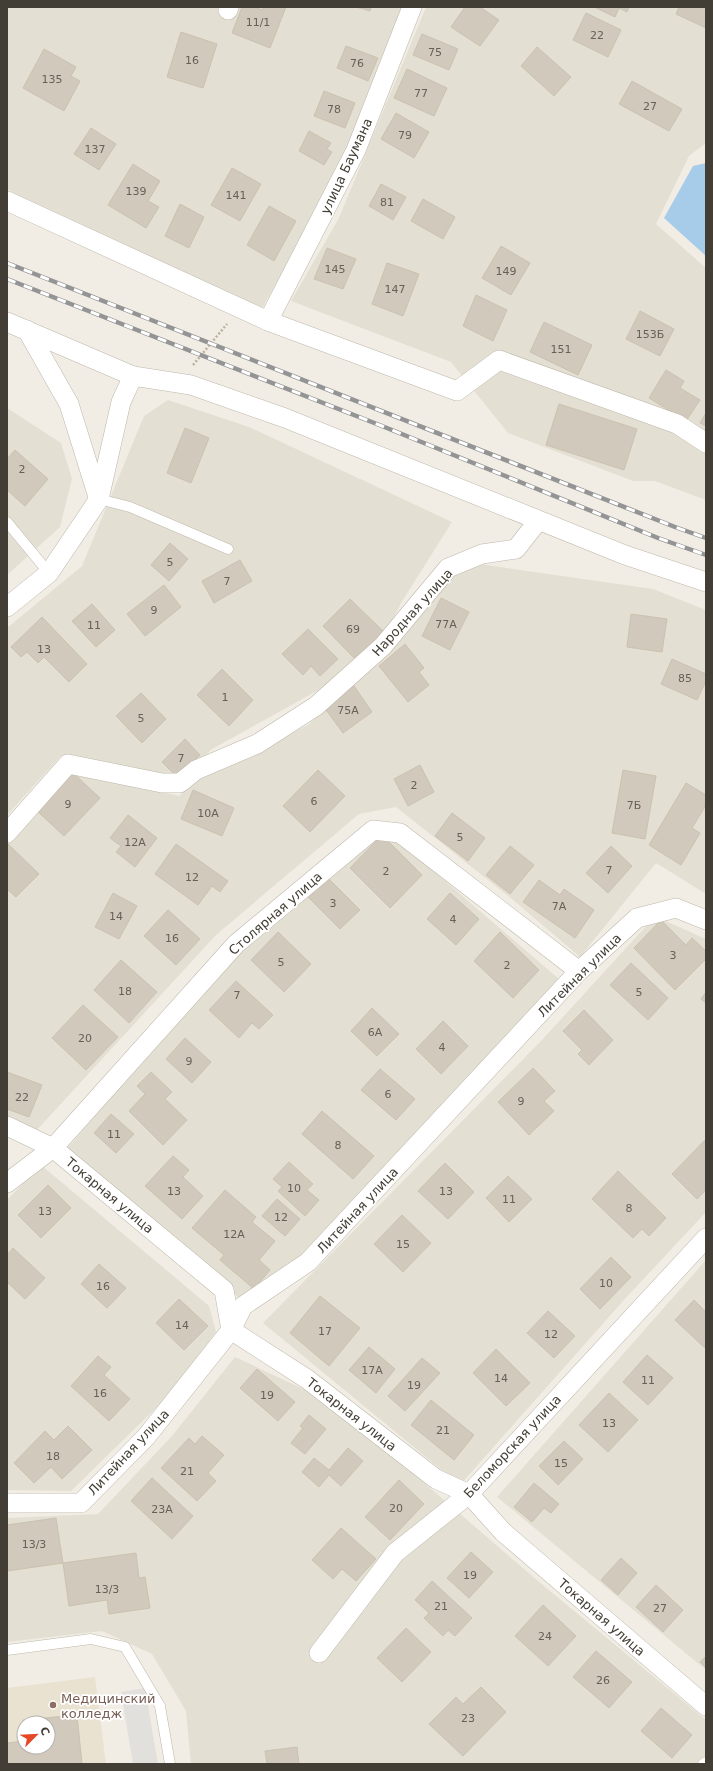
<svg xmlns="http://www.w3.org/2000/svg" width="713" height="1771" font-family="'DejaVu Sans',sans-serif">
<rect width="100%" height="100%" fill="#f1ede5"/>
<g fill="#e4dfd3">
<path d="M7,7H405L342,167L262,308L38,208L7,189Z"/>
<path d="M426,7H706V143L689,156L656,224L706,268V500L655,481H633L508,433L451,362L291,301L339,218Z"/>
<path d="M168,400L249,427L452,522L401,603L382,640L342,677L212,749L183,777L148,773L60,757L7,815V628L82,566L144,416Z"/>
<path d="M7,408L61,443L72,479L60,527L7,575Z"/>
<path d="M479,564L653,589L706,610V894L656,863L580,957L512,899L396,807L359,814L216,935L35,1132L7,1117V843L68,770L179,796L202,777L308,725L370,667L450,577Z"/>
<path d="M383,834L409,850L560,980L266,1298L245,1303L66,1150L238,949Z"/>
<path d="M661,919L706,939V1212L623,1301L460,1485L263,1323L542,1040L648,924Z"/>
<path d="M41,1165L209,1306L216,1332L164,1400L71,1491L7,1490V1200Z"/>
<path d="M706,1260V1670L497,1497Z"/>
<path d="M235,1357L329,1401L538,1581L706,1720V1764H191L186,1711L152,1654L102,1631L7,1642V1518L98,1514L172,1436Z"/>
</g>
<path fill="#e9e2d0" fill-rule="evenodd" d="M95,1677L106,1764H7V1688ZM24,1723H48V1747H24Z"/>
<path fill="#e2e0dd" d="M145,1688L158,1764H133L121,1692Z"/>
<path fill="#a6cce9" d="M706,163V256L664,218L693,166Z"/>
<g fill="#d1c9bb" stroke="#cbc1af">
<path d="M242,7H254L262,10L263,7H286L270,48L232,33Z"/>
<path d="M356,7H371L370,11Z"/>
<path d="M465,7H480L499,20L480,46L451,27Z"/>
<path d="M594,7H629L627,12L619,8L615,17Z"/>
<path d="M679,7H706V28L676,14Z"/>
<path d="M586,13L621,30L608,57L573,40Z"/>
<path d="M181,32L217,44L203,88L167,77Z"/>
<path d="M422,34L458,49L449,70L413,55Z"/>
<path d="M346,46L378,58L368,81L337,68Z"/>
<path d="M537,47L571,77L554,96L521,66Z"/>
<path d="M44,49L76,67L71,76L80,81L64,111L23,88Z"/>
<path d="M407,69L447,88L434,116L394,98Z"/>
<path d="M632,81L682,109L669,131L619,104Z"/>
<path d="M324,91L355,103L345,128L314,116Z"/>
<path d="M396,113L429,132L414,158L381,139Z"/>
<path d="M91,128L116,144L99,170L74,154Z"/>
<path d="M309,131L331,143L327,149L332,152L324,165L299,151Z"/>
<path d="M133,164L160,181L148,201L159,207L146,228L108,205Z"/>
<path d="M232,168L261,184L240,221L211,205Z"/>
<path d="M381,184L406,197L393,220L369,206Z"/>
<path d="M423,199L455,217L443,239L411,221Z"/>
<path d="M180,204L204,217L189,248L165,236Z"/>
<path d="M269,206L296,221L274,261L247,245Z"/>
<path d="M501,246L530,263L511,295L482,278Z"/>
<path d="M327,248L356,259L343,289L314,279Z"/>
<path d="M387,263L419,274L403,316L372,304Z"/>
<path d="M476,295L507,310L493,341L463,326Z"/>
<path d="M640,311L674,329L660,356L626,339Z"/>
<path d="M544,322L592,345L578,375L530,352Z"/>
<path d="M666,370L684,381L680,388L700,400L686,421L649,398Z"/>
<path d="M559,404L637,429L624,470L546,445Z"/>
<path d="M706,413V426L700,423Z"/>
<path d="M185,428L209,438L191,483L167,473Z"/>
<path d="M15,450L48,479L25,506L7,490V459Z"/>
<path d="M170,543L188,559L169,581L151,565Z"/>
<path d="M240,560L252,581L214,603L202,581Z"/>
<path d="M164,585L181,607L145,636L127,614Z"/>
<path d="M441,598L469,612L450,650L422,636Z"/>
<path d="M350,599L384,632L356,660L323,626Z"/>
<path d="M92,604L115,630L96,647L72,621Z"/>
<path d="M631,614L667,619L662,652L627,647Z"/>
<path d="M42,617L87,664L69,682L44,657L38,663L27,652L21,657L11,647Z"/>
<path d="M308,629L338,659L320,676L311,666L303,675L282,654Z"/>
<path d="M405,644L424,668L419,672L429,685L408,702L379,666Z"/>
<path d="M672,659L706,674V681L697,700L661,684Z"/>
<path d="M222,669L253,700L229,726L197,695Z"/>
<path d="M354,686L372,712L343,733L324,707Z"/>
<path d="M141,693L166,719L142,743L116,716Z"/>
<path d="M185,739L200,755L177,777L162,762Z"/>
<path d="M420,765L434,792L408,806L394,779Z"/>
<path d="M318,770L345,796L310,832L283,806Z"/>
<path d="M623,770L656,776L645,839L612,833Z"/>
<path d="M72,772L100,798L64,836L36,810Z"/>
<path d="M686,783L706,795V805L692,828L700,833L681,865L649,845Z"/>
<path d="M193,790L234,808L222,836L181,819Z"/>
<path d="M452,813L485,838L468,861L435,836Z"/>
<path d="M128,815L157,838L135,867L116,852L121,846L110,838Z"/>
<path d="M382,835L422,875L390,908L350,868Z"/>
<path d="M8,844L39,874L16,897L7,889V846Z"/>
<path d="M176,844L228,881L220,892L212,886L198,905L155,874Z"/>
<path d="M510,846L534,865L510,894L486,875Z"/>
<path d="M611,846L632,866L608,893L586,873Z"/>
<path d="M327,877L360,910L340,929L307,896Z"/>
<path d="M539,880L560,895L564,889L594,910L575,938L523,902Z"/>
<path d="M113,893L137,906L119,939L95,927Z"/>
<path d="M450,893L479,919L456,945L427,919Z"/>
<path d="M168,910L200,939L176,965L144,936Z"/>
<path d="M661,920L686,945L692,938L706,951V959L675,990L634,948Z"/>
<path d="M278,932L311,964L284,992L251,960Z"/>
<path d="M500,932L539,970L513,998L474,961Z"/>
<path d="M121,960L157,992L129,1023L94,990Z"/>
<path d="M631,963L668,998L648,1020L610,985Z"/>
<path d="M236,981L273,1015L259,1029L252,1023L239,1038L209,1010Z"/>
<path d="M706,992V1003L701,999Z"/>
<path d="M83,1005L118,1037L86,1070L52,1038Z"/>
<path d="M372,1008L399,1034L377,1056L351,1031Z"/>
<path d="M584,1010L613,1040L589,1065L578,1054L582,1050L563,1031Z"/>
<path d="M443,1021L468,1046L441,1074L416,1049Z"/>
<path d="M185,1038L211,1062L192,1083L166,1059Z"/>
<path d="M533,1068L555,1091L544,1101L554,1111L529,1135L498,1102Z"/>
<path d="M380,1069L415,1099L396,1120L361,1090Z"/>
<path d="M7,1072L42,1085L29,1117L7,1109Z"/>
<path d="M151,1072L172,1092L165,1099L187,1120L163,1145L129,1111L145,1094L137,1086Z"/>
<path d="M322,1111L374,1156L353,1179L302,1134Z"/>
<path d="M111,1114L134,1134L116,1153L94,1133Z"/>
<path d="M706,1139V1190L697,1199L672,1174Z"/>
<path d="M173,1156L189,1170L183,1177L203,1196L182,1219L145,1186Z"/>
<path d="M289,1162L313,1184L307,1190L319,1200L305,1216L278,1191L282,1187L273,1179Z"/>
<path d="M445,1163L474,1192L448,1219L418,1191Z"/>
<path d="M618,1171L666,1218L649,1236L642,1229L633,1238L592,1199Z"/>
<path d="M508,1176L532,1199L509,1222L486,1198Z"/>
<path d="M48,1185L71,1208L41,1238L18,1215Z"/>
<path d="M225,1190L256,1217L252,1222L275,1241L259,1260L270,1270L254,1289L220,1260L224,1255L192,1228Z"/>
<path d="M277,1199L300,1219L285,1236L262,1216Z"/>
<path d="M402,1215L431,1243L403,1272L374,1244Z"/>
<path d="M13,1248L45,1278L25,1299L7,1282V1255Z"/>
<path d="M611,1257L631,1277L600,1309L580,1289Z"/>
<path d="M99,1264L126,1288L107,1308L81,1284Z"/>
<path d="M320,1296L360,1328L329,1366L290,1333Z"/>
<path d="M179,1299L208,1326L184,1350L156,1323Z"/>
<path d="M694,1300L706,1312V1349L675,1320Z"/>
<path d="M548,1311L575,1336L554,1358L527,1333Z"/>
<path d="M369,1347L395,1369L376,1393L349,1370Z"/>
<path d="M496,1349L530,1383L506,1406L473,1373Z"/>
<path d="M647,1355L673,1378L648,1405L623,1382Z"/>
<path d="M98,1356L111,1367L104,1375L130,1399L109,1421L71,1386Z"/>
<path d="M422,1358L440,1373L405,1411L388,1396Z"/>
<path d="M257,1369L295,1402L278,1421L240,1388Z"/>
<path d="M609,1393L638,1420L608,1452L579,1425Z"/>
<path d="M431,1400L474,1435L454,1460L411,1425Z"/>
<path d="M309,1415L326,1429L305,1454L291,1443L303,1428L300,1426Z"/>
<path d="M68,1426L92,1450L62,1479L51,1467L34,1483L14,1463L45,1431L54,1440Z"/>
<path d="M202,1436L224,1455L208,1473L216,1481L197,1501L161,1468L189,1438L195,1444Z"/>
<path d="M564,1441L583,1459L558,1485L539,1466Z"/>
<path d="M348,1448L363,1461L341,1486L329,1475L319,1487L302,1472L314,1458L329,1470Z"/>
<path d="M152,1478L193,1516L172,1539L131,1501Z"/>
<path d="M399,1480L424,1504L390,1540L365,1517Z"/>
<path d="M534,1483L559,1504L551,1513L544,1508L532,1522L514,1507Z"/>
<path d="M56,1518L63,1563L7,1571V1525Z"/>
<path d="M341,1528L376,1559L356,1581L342,1569L333,1579L312,1560Z"/>
<path d="M471,1552L493,1572L469,1598L447,1578Z"/>
<path d="M136,1553L139,1578L145,1577L150,1608L109,1614L107,1600L69,1606L63,1563Z"/>
<path d="M621,1558L637,1573L618,1595L601,1580Z"/>
<path d="M432,1581L472,1618L455,1636L448,1630L443,1636L424,1618L429,1613L415,1600Z"/>
<path d="M656,1585L683,1610L663,1632L636,1607Z"/>
<path d="M543,1605L576,1636L548,1666L515,1636Z"/>
<path d="M406,1628L431,1652L402,1682L377,1658Z"/>
<path d="M596,1651L632,1682L609,1708L573,1677Z"/>
<path d="M706,1656V1668L700,1662Z"/>
<path d="M481,1687L506,1712L463,1756L429,1724L456,1697L463,1704Z"/>
<path d="M661,1708L692,1735L672,1758L641,1731Z"/>
<path d="M77,1715L82,1764H7V1743L24,1741V1747H48V1723H24V1731L23,1720Z"/>
<path d="M297,1747L299,1764H267L265,1751Z"/>
</g>
<g fill="none" stroke-linecap="round" stroke-linejoin="round">
<g stroke="#beb8ab" stroke-width="11">
<g id="service">
<path d="M99,499L130,507L228,549"/>
<path d="M7,522L49,573"/>
<path d="M7,1650L91,1639L125,1647L160,1706L170,1764"/>
<path d="M703,1764L706,1762"/>
</g>
</g>
<g stroke="#beb8ab" stroke-width="20">
<g id="minor">
<path d="M228,10L229,7"/>
<path d="M7,201L268,321L457,391L499,360L677,424L706,443"/>
<path d="M268,321L356,150L412,7"/>
<path d="M7,322L133,376"/>
<path d="M27,330L69,404L98,497"/>
<path d="M7,607L49,573L99,499L121,402L133,376L191,385L285,418L625,555L706,582"/>
<path d="M7,833L68,764L162,783H180L196,770L257,744L316,706L383,646L448,568L482,554L516,549L538,521"/>
<path d="M7,1126L53,1148L224,1290L231,1330L307,1379L436,1479L469,1494L503,1532L706,1706"/>
<path d="M7,1183L53,1148L236,944L373,830L400,833L579,971"/>
<path d="M7,1503H81L146,1437L231,1330L243,1306L308,1262L579,971L637,918L676,908L706,920"/>
<path d="M319,1653L395,1553L469,1494L706,1238"/>
</g>
</g>
<path stroke="#bcb19b" stroke-width="2.5" stroke-dasharray="2 2" stroke-linecap="butt" d="M193,365L227,324"/>
<use href="#service" stroke="#fff" stroke-width="10"/>
<use href="#minor" stroke="#fff" stroke-width="19"/>
<g stroke="#949494" stroke-width="4.5">
<g id="rail">
<path d="M7,263L675,527L706,538"/>
<path d="M7,279L382,426L658,538L706,555"/>
</g>
</g>
<use href="#rail" stroke="#fff" stroke-width="3" stroke-dasharray="9" stroke-linecap="butt"/>
</g>
<circle fill="#8d6e63" stroke="#fff" stroke-width="1.5" cx="53" cy="1705" r="4"/>
<g text-anchor="middle" stroke-width="3.5" stroke-linejoin="round" paint-order="stroke">
<g font-size="11" fill="#666156">
<text x="258" y="26">11/1</text>
<text x="597" y="39">22</text>
<text x="435" y="56">75</text>
<text x="192" y="64">16</text>
<text x="357" y="67">76</text>
<text x="52" y="83">135</text>
<text x="421" y="97">77</text>
<text x="650" y="110">27</text>
<text x="334" y="113">78</text>
<text x="405" y="139">79</text>
<text x="95" y="153">137</text>
<text x="136" y="195">139</text>
<text x="236" y="199">141</text>
<text x="387" y="206">81</text>
<text x="335" y="273">145</text>
<text x="506" y="275">149</text>
<text x="395" y="293">147</text>
<text x="650" y="338">153Б</text>
<text x="561" y="353">151</text>
<text x="22" y="473">2</text>
<text x="170" y="566">5</text>
<text x="227" y="585">7</text>
<text x="154" y="614">9</text>
<text x="446" y="628">77А</text>
<text x="94" y="629">11</text>
<text x="353" y="633">69</text>
<text x="44" y="653">13</text>
<text x="685" y="682">85</text>
<text x="225" y="701">1</text>
<text x="348" y="714">75А</text>
<text x="141" y="722">5</text>
<text x="181" y="762">7</text>
<text x="414" y="789">2</text>
<text x="314" y="805">6</text>
<text x="68" y="808">9</text>
<text x="634" y="809">7Б</text>
<text x="208" y="817">10А</text>
<text x="460" y="841">5</text>
<text x="135" y="846">12А</text>
<text x="609" y="874">7</text>
<text x="386" y="875">2</text>
<text x="192" y="881">12</text>
<text x="333" y="907">3</text>
<text x="559" y="910">7А</text>
<text x="116" y="920">14</text>
<text x="453" y="923">4</text>
<text x="172" y="942">16</text>
<text x="673" y="959">3</text>
<text x="281" y="966">5</text>
<text x="507" y="969">2</text>
<text x="125" y="995">18</text>
<text x="639" y="996">5</text>
<text x="237" y="999">7</text>
<text x="375" y="1036">6А</text>
<text x="85" y="1042">20</text>
<text x="442" y="1051">4</text>
<text x="189" y="1065">9</text>
<text x="388" y="1098">6</text>
<text x="22" y="1101">22</text>
<text x="521" y="1105">9</text>
<text x="114" y="1138">11</text>
<text x="338" y="1149">8</text>
<text x="294" y="1192">10</text>
<text x="174" y="1195">13</text>
<text x="446" y="1195">13</text>
<text x="509" y="1203">11</text>
<text x="629" y="1212">8</text>
<text x="45" y="1215">13</text>
<text x="281" y="1221">12</text>
<text x="234" y="1238">12А</text>
<text x="403" y="1248">15</text>
<text x="606" y="1287">10</text>
<text x="103" y="1290">16</text>
<text x="182" y="1329">14</text>
<text x="325" y="1335">17</text>
<text x="551" y="1338">12</text>
<text x="372" y="1374">17А</text>
<text x="501" y="1382">14</text>
<text x="648" y="1384">11</text>
<text x="414" y="1389">19</text>
<text x="100" y="1397">16</text>
<text x="267" y="1399">19</text>
<text x="609" y="1427">13</text>
<text x="443" y="1434">21</text>
<text x="53" y="1460">18</text>
<text x="561" y="1467">15</text>
<text x="187" y="1475">21</text>
<text x="396" y="1512">20</text>
<text x="162" y="1513">23А</text>
<text x="34" y="1548">13/3</text>
<text x="470" y="1579">19</text>
<text x="107" y="1593">13/3</text>
<text x="441" y="1610">21</text>
<text x="660" y="1612">27</text>
<text x="545" y="1640">24</text>
<text x="603" y="1684">26</text>
<text x="468" y="1722">23</text>
</g>
<g font-size="13" fill="#433e35" stroke="#fff">
<text transform="translate(346 166) rotate(-65)" y="5">улица Баумана</text>
<text transform="translate(412 612) rotate(-48)" y="5">Народная улица</text>
<text transform="translate(275 913) rotate(-41)" y="5">Столярная улица</text>
<text transform="translate(579 975) rotate(-45)" y="5">Литейная улица</text>
<text transform="translate(110 1195) rotate(40)" y="5">Токарная улица</text>
<text transform="translate(357 1210) rotate(-47)" y="5">Литейная улица</text>
<text transform="translate(352 1414) rotate(38)" y="5">Токарная улица</text>
<text transform="translate(512 1446) rotate(-47)" y="5">Беломорская улица</text>
<text transform="translate(128 1452) rotate(-47)" y="5">Литейная улица</text>
<text transform="translate(602 1617) rotate(41)" y="5">Токарная улица</text>
</g>
<g font-size="13" fill="#785e54" stroke="#fff" text-anchor="start">
<text x="61" y="1703">Медицинский<tspan x="61" dy="15">колледж</tspan></text>
</g>
</g>
<rect width="713" height="1771" fill="none" stroke="#433e35" stroke-width="16"/>
<g transform="translate(36 1735) rotate(66)"><circle r="19" fill="#ffffff" stroke="#b4b2ae"/>
<path d="M0-3L7 15L0 10L-7 15Z" fill="#e74726"/>
<text y="-6" font-size="11" font-weight="bold" text-anchor="middle" fill="#433e35">С</text>
</g>
</svg>
